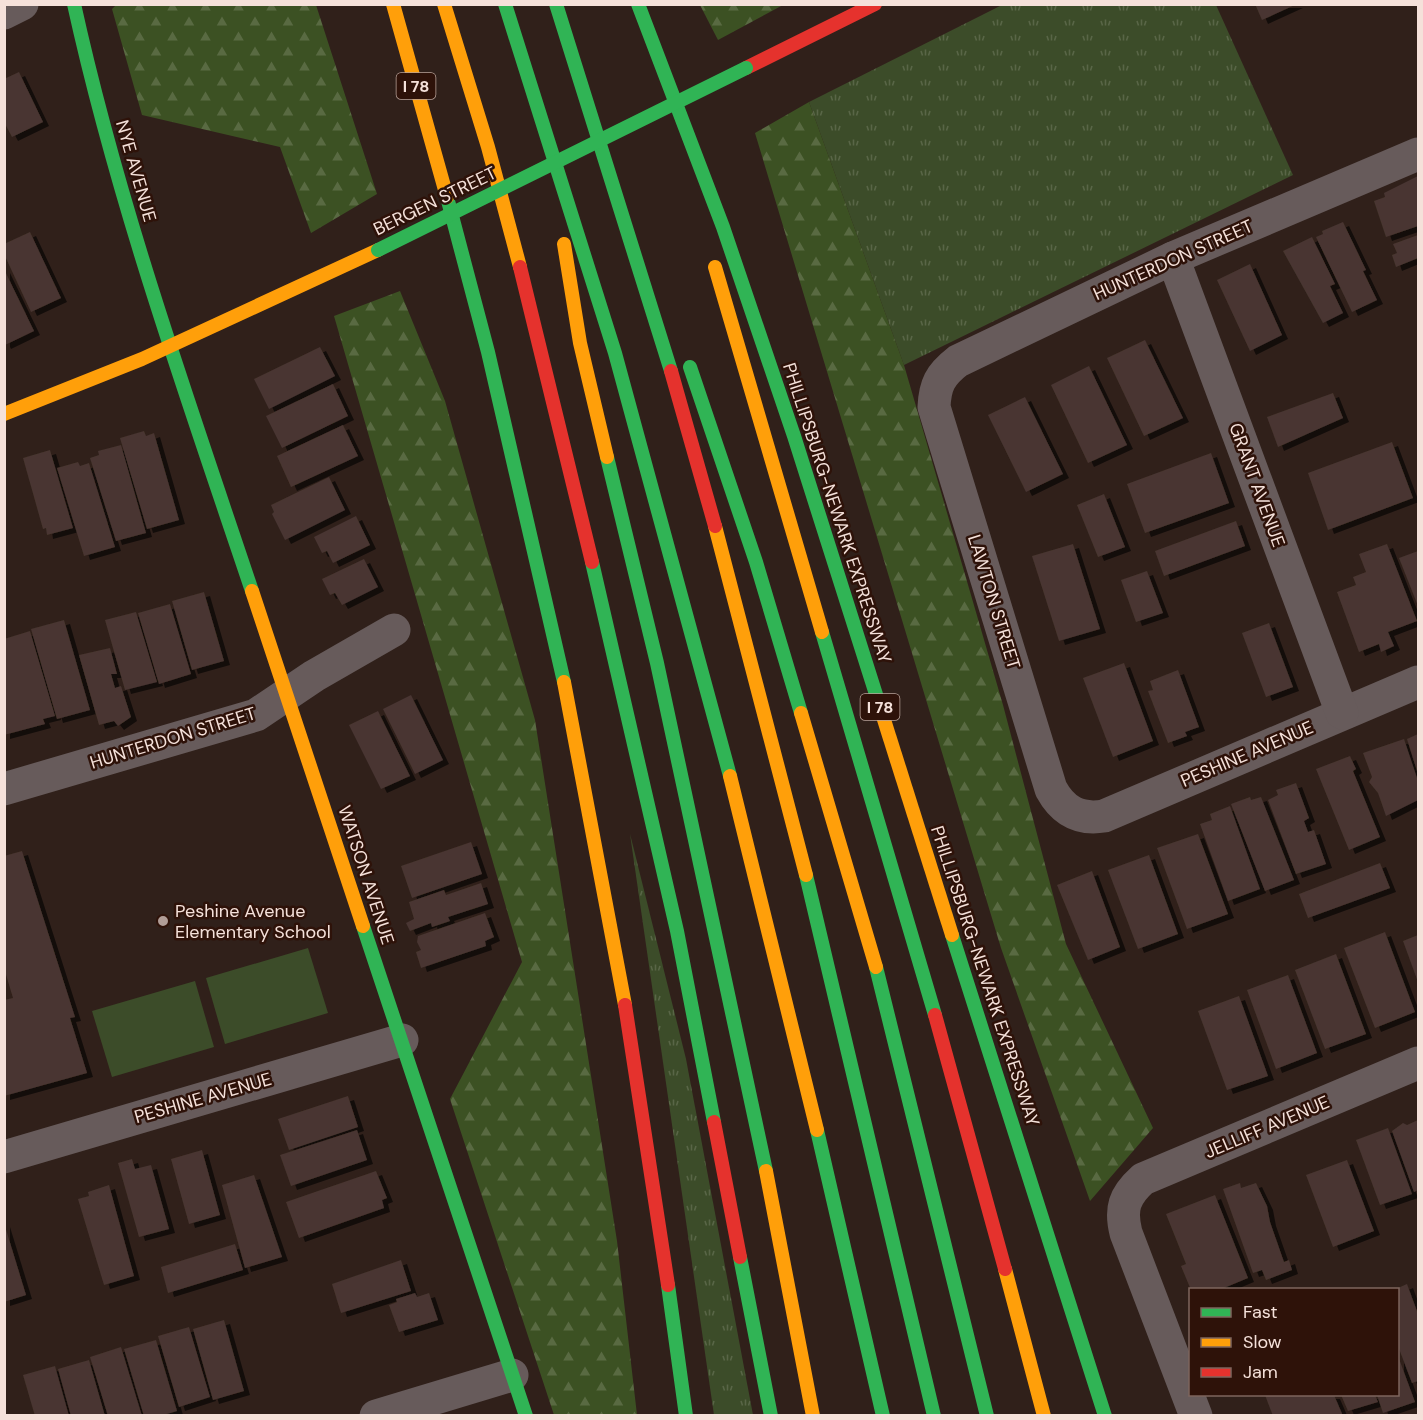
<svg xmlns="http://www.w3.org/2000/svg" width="1423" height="1420" font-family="'DM Sans',sans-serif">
<defs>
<pattern id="grass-tufts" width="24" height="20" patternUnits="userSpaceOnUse" patternTransform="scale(1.5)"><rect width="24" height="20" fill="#3c4c29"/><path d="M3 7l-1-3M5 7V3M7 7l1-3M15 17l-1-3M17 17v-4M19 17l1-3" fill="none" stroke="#596647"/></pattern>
<pattern id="forest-firs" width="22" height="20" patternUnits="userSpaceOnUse" patternTransform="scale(1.5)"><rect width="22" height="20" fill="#3c5123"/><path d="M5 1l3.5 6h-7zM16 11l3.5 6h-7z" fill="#596a42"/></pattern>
<filter id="shadow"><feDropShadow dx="6" dy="4" stdDeviation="0" flood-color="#0009"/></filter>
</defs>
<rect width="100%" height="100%" fill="#30201a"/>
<g fill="url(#grass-tufts)">
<path d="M1002,5H1216L1293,175L904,365L809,102Z"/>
<path d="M630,834L686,1059L753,1415H714Z"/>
</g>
<g fill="url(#forest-firs)">
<path d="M117,4L316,5L377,194L311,233L280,147L142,115L112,9Z"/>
<path d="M700,5H783L718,40Z"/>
<path d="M809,102L904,365L1003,705L1066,944L1153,1128L1090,1201L1001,948L755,133Z"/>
<path d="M400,291L445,401L535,720L617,1241L637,1415H554L450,1099L522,962L334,316Z"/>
</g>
<g fill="#3c4c29">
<path d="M308,948L328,1013L225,1044L206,978Z"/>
<path d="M195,981L214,1047L112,1077L92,1011Z"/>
</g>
<g fill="#483630" filter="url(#shadow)">
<path d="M1255,4H1297L1262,20Z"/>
<path d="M19,72L43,122L12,137L4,122V79Z"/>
<path d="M1418,176V226L1386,237L1374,201L1385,197L1384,193Z"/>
<path d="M1343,222L1366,270L1363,271L1377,300L1352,312L1316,237L1323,234L1322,231Z"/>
<path d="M30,232L61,298L31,312L4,254V244Z"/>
<path d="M1418,235V258L1396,267L1392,255L1397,253L1393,244Z"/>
<path d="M1312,237L1335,284L1330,286L1343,313L1323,323L1283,251Z"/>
<path d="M1250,264L1282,335L1250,351L1217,280Z"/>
<path d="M4,269L34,331L5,345L4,343Z"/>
<path d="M1145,340L1183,418L1144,436L1107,358Z"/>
<path d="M320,347L335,376L269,409L254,379Z"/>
<path d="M1089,366L1127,445L1088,463L1051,385Z"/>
<path d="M333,384L348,416L282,448L266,416Z"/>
<path d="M1333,393L1343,418L1278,447L1267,417Z"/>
<path d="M1025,397L1063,474L1026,492L988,415Z"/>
<path d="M343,425L358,456L291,487L277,456Z"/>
<path d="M144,431L146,436L154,433L179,520L147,529L120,438Z"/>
<path d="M1392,442L1413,498L1328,530L1308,473Z"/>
<path d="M121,445L146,533L116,541L90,458L99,455L98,451Z"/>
<path d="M50,450L73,528L47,535L46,528L43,529L23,458Z"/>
<path d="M1211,453L1229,503L1145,533L1127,484Z"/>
<path d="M78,462L80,466L89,463L115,547L84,556L57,468Z"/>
<path d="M329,477L345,510L285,540L272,514L274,512L271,505Z"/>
<path d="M1104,494L1125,547L1098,557L1077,505Z"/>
<path d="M356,516L370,545L333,563L327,551L322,553L314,537Z"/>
<path d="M1236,521L1245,546L1164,576L1155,551Z"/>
<path d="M1073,544L1100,629L1059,641L1032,556Z"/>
<path d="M1387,544L1417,621L1388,632L1394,646L1381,652L1379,644L1359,652L1337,592L1356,585L1353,577L1366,572L1359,554Z"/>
<path d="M1418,551V606L1399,558Z"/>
<path d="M364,559L378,587L342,605L335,593L330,595L322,579Z"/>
<path d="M1147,571L1163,613L1136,622L1121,580Z"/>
<path d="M204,592L224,661L192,670L172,601Z"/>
<path d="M170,604L191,674L159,684L138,613Z"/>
<path d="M136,612L157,682L125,690L105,620Z"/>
<path d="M64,620L90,710L57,719L31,629Z"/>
<path d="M1269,623L1293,687L1266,697L1242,633Z"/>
<path d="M30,631L55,716L43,719L45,724L4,735V639Z"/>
<path d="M110,648L117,674H111L115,688L121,686L131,717L118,726L114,721L99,725L79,655Z"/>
<path d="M1124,663L1153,741L1113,757L1083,678Z"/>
<path d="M1178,670L1199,727L1185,732L1187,736L1168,743L1148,691L1153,690L1150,681Z"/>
<path d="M411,695L443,760L415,774L383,709Z"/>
<path d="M378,711L410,776L381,789L349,725Z"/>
<path d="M1418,734V774L1407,739Z"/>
<path d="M1404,739L1418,781V800L1386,816L1378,793L1369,782L1372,777L1363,753Z"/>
<path d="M1350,756L1356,769L1353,771L1380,837L1349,850L1316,769Z"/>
<path d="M1296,783L1309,818L1304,821L1308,832L1314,830L1326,864L1296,874L1268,800L1278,795L1276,790Z"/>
<path d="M1250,797L1251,800L1261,797L1294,880L1265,891L1231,804Z"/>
<path d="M1230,806L1260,889L1228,901L1200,824L1212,820L1210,814Z"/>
<path d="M1198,834L1228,914L1187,929L1157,848Z"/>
<path d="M471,842L482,874L412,898L401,866Z"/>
<path d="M22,851L75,1017L70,1018L87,1073L4,1096V1000L13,998L4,968V856Z"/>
<path d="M1149,855L1178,934L1138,949L1108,870Z"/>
<path d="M1380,863L1390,888L1308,918L1299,894Z"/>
<path d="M1092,871L1120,947L1088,960L1057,885Z"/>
<path d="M481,883L488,904L448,917L450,921L432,927L431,923L410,931L406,923L414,919L409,902L444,890L446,895Z"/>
<path d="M485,913L494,937L485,941L486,946L421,968L416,952L421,950L417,942L418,936Z"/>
<path d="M1385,932L1415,1012L1375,1028L1344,948Z"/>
<path d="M1418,935V982L1403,941Z"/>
<path d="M1336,954L1366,1034L1325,1049L1295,970Z"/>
<path d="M1288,975L1317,1053L1276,1069L1247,990Z"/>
<path d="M1239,996L1268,1076L1227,1090L1198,1011Z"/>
<path d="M348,1096L358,1127L289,1150L278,1119Z"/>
<path d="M1418,1120V1190L1414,1192L1392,1131L1403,1123L1407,1125Z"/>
<path d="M1388,1128L1412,1194L1380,1205L1356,1140Z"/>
<path d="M357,1130L367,1160L291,1186L280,1155Z"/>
<path d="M202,1150L220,1215L189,1224L171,1159Z"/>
<path d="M132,1159L135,1169L151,1165L169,1229L139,1237L118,1163Z"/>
<path d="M1347,1160L1374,1231L1333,1247L1306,1175Z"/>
<path d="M376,1171L387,1198L382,1200L384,1208L299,1238L286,1202Z"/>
<path d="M254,1175L282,1257L245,1268L222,1185Z"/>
<path d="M1240,1183L1241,1188L1256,1183L1267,1206L1270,1222L1284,1262L1289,1260L1292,1270L1266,1280L1262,1270L1253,1273L1223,1189Z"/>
<path d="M109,1185L134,1276L104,1285L78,1199L89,1196L88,1192Z"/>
<path d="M1215,1195L1248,1278L1219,1290H1191L1181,1266L1186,1264L1166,1214Z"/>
<path d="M4,1223L26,1295L4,1302Z"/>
<path d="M235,1244L243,1270L168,1293L161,1267Z"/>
<path d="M401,1260L411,1291L341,1313L332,1284Z"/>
<path d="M1407,1284L1418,1314V1381L1412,1383L1398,1346V1288Z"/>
<path d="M415,1293L417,1297L429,1293L438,1320L399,1332L389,1305L397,1302L396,1299Z"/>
<path d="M224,1320L244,1391L213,1400L193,1329Z"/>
<path d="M189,1327L210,1397L179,1407L158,1336Z"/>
<path d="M156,1340L177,1411L160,1416H144L124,1349Z"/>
<path d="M121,1347L142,1416H108L90,1357Z"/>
<path d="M1398,1356L1415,1402L1383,1413L1377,1395H1398Z"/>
<path d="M89,1360L105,1416H71L58,1369Z"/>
<path d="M55,1366L69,1416H35L23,1375Z"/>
<path d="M1265,1395H1334L1343,1416H1273Z"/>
<path d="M1341,1395H1375L1378,1402L1348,1411Z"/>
</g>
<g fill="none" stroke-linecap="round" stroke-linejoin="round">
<g stroke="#675b5b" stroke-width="33">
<path d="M4,13L22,4"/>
<path d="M1418,154L1173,258L958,361C940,375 935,385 934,407L1051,789C1063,811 1079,820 1104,816L1418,682"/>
<path d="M1173,258L1342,713"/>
<path d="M4,789L256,715L314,676L394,630"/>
<path d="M4,1157L402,1040"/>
<path d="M376,1416L512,1375"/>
<path d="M1196,1416L1126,1233C1120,1209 1124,1196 1143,1179L1418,1063"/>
</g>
<g stroke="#30b455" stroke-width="14">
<path d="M74,4C118,204 187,397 252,591"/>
<path d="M505,4L615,353L730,776"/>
<path d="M556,4L671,371"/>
<path d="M638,4L723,227L794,436L880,707"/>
<path d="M447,197L488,352L564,682"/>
<path d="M690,367L756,562L801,713"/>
<path d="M607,457L657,663L766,1171"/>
<path d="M592,562L677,931L714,1122"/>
<path d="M822,632L935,1015"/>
<path d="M806,875L934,1416"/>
<path d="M363,926L526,1416"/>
<path d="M952,935L1105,1416"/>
<path d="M876,967L987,1416"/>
<path d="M817,1130L883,1416"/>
<path d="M740,1257L771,1416"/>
<path d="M668,1285L686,1416"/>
</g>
<g stroke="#ff9f0a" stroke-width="14">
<path d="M393,4L447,197"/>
<path d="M444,4L488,147L520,267"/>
<path d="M564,244L580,343L607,457"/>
<path d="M715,267L822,632"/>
<path d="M4,414L142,359L378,250"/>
<path d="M715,526L806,875"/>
<path d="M252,591L363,926"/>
<path d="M564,682L625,1005"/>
<path d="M880,707L952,935"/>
<path d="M801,713L876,967"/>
<path d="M730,776L817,1130"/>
<path d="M766,1171L813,1416"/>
<path d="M1005,1269L1044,1416"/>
</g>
<g stroke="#e5322d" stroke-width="14">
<path d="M746,68L875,4"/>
<path d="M520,267L592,562"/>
<path d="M671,371L715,526"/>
<path d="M625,1005L668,1285"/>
<path d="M935,1015L1005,1269"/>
<path d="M714,1122L740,1257"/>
</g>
<path stroke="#30b455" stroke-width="14" d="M378,250L746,68"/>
</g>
<circle fill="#b09d97" stroke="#2e1209" stroke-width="2" cx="163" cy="921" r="6"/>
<g text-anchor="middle" stroke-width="5" stroke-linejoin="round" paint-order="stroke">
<g fill="#2e1209" stroke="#b9a39b" stroke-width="1.5">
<rect x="396.5" y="73" width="39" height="26" rx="4.5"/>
<rect x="860.5" y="694" width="39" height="26" rx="4.5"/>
</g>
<g font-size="16" font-weight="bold" fill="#f5e1da">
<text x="416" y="92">I 78</text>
<text x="880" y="713">I 78</text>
</g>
<g font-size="18" fill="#f5e1da" stroke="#2e1209">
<text transform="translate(136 171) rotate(74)" y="6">NYE AVENUE</text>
<text transform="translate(435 201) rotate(-26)" y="6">BERGEN STREET</text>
<text transform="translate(1173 260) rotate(-24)" y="6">HUNTERDON STREET</text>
<text transform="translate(1257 485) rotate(70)" y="6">GRANT AVENUE</text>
<text transform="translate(837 513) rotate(72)" y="6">PHILLIPSBURG-NEWARK EXPRESSWAY</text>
<text transform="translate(994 602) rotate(73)" y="6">LAWTON STREET</text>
<text transform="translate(173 738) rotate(-17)" y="6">HUNTERDON STREET</text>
<text transform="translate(1247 754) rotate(-23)" y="6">PESHINE AVENUE</text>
<text transform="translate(366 875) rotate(72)" y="6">WATSON AVENUE</text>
<text transform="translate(985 976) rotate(72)" y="6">PHILLIPSBURG-NEWARK EXPRESSWAY</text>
<text transform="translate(203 1098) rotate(-16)" y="6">PESHINE AVENUE</text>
<text transform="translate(1267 1127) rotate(-23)" y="6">JELLIFF AVENUE</text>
</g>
<g font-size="18" fill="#f5e1da" stroke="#2e1209" text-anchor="start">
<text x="175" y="917">Peshine Avenue<tspan x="175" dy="21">Elementary School</tspan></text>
</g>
</g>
<rect width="1423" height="1420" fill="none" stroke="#f5e1da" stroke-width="12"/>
<rect x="1189" y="1288" width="210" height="108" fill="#2e1209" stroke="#7e655d" stroke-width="1.5"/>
<rect x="1201" y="1308" width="30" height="9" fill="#30b455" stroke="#7e655d" stroke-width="1.5"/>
<text x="1243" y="1318" font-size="18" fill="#f5e1da">Fast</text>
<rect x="1201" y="1338" width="30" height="9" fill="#ff9f0a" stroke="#7e655d" stroke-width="1.5"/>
<text x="1243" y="1348" font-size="18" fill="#f5e1da">Slow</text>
<rect x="1201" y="1368" width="30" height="9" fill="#e5322d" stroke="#7e655d" stroke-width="1.5"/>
<text x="1243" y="1378" font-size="18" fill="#f5e1da">Jam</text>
</svg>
